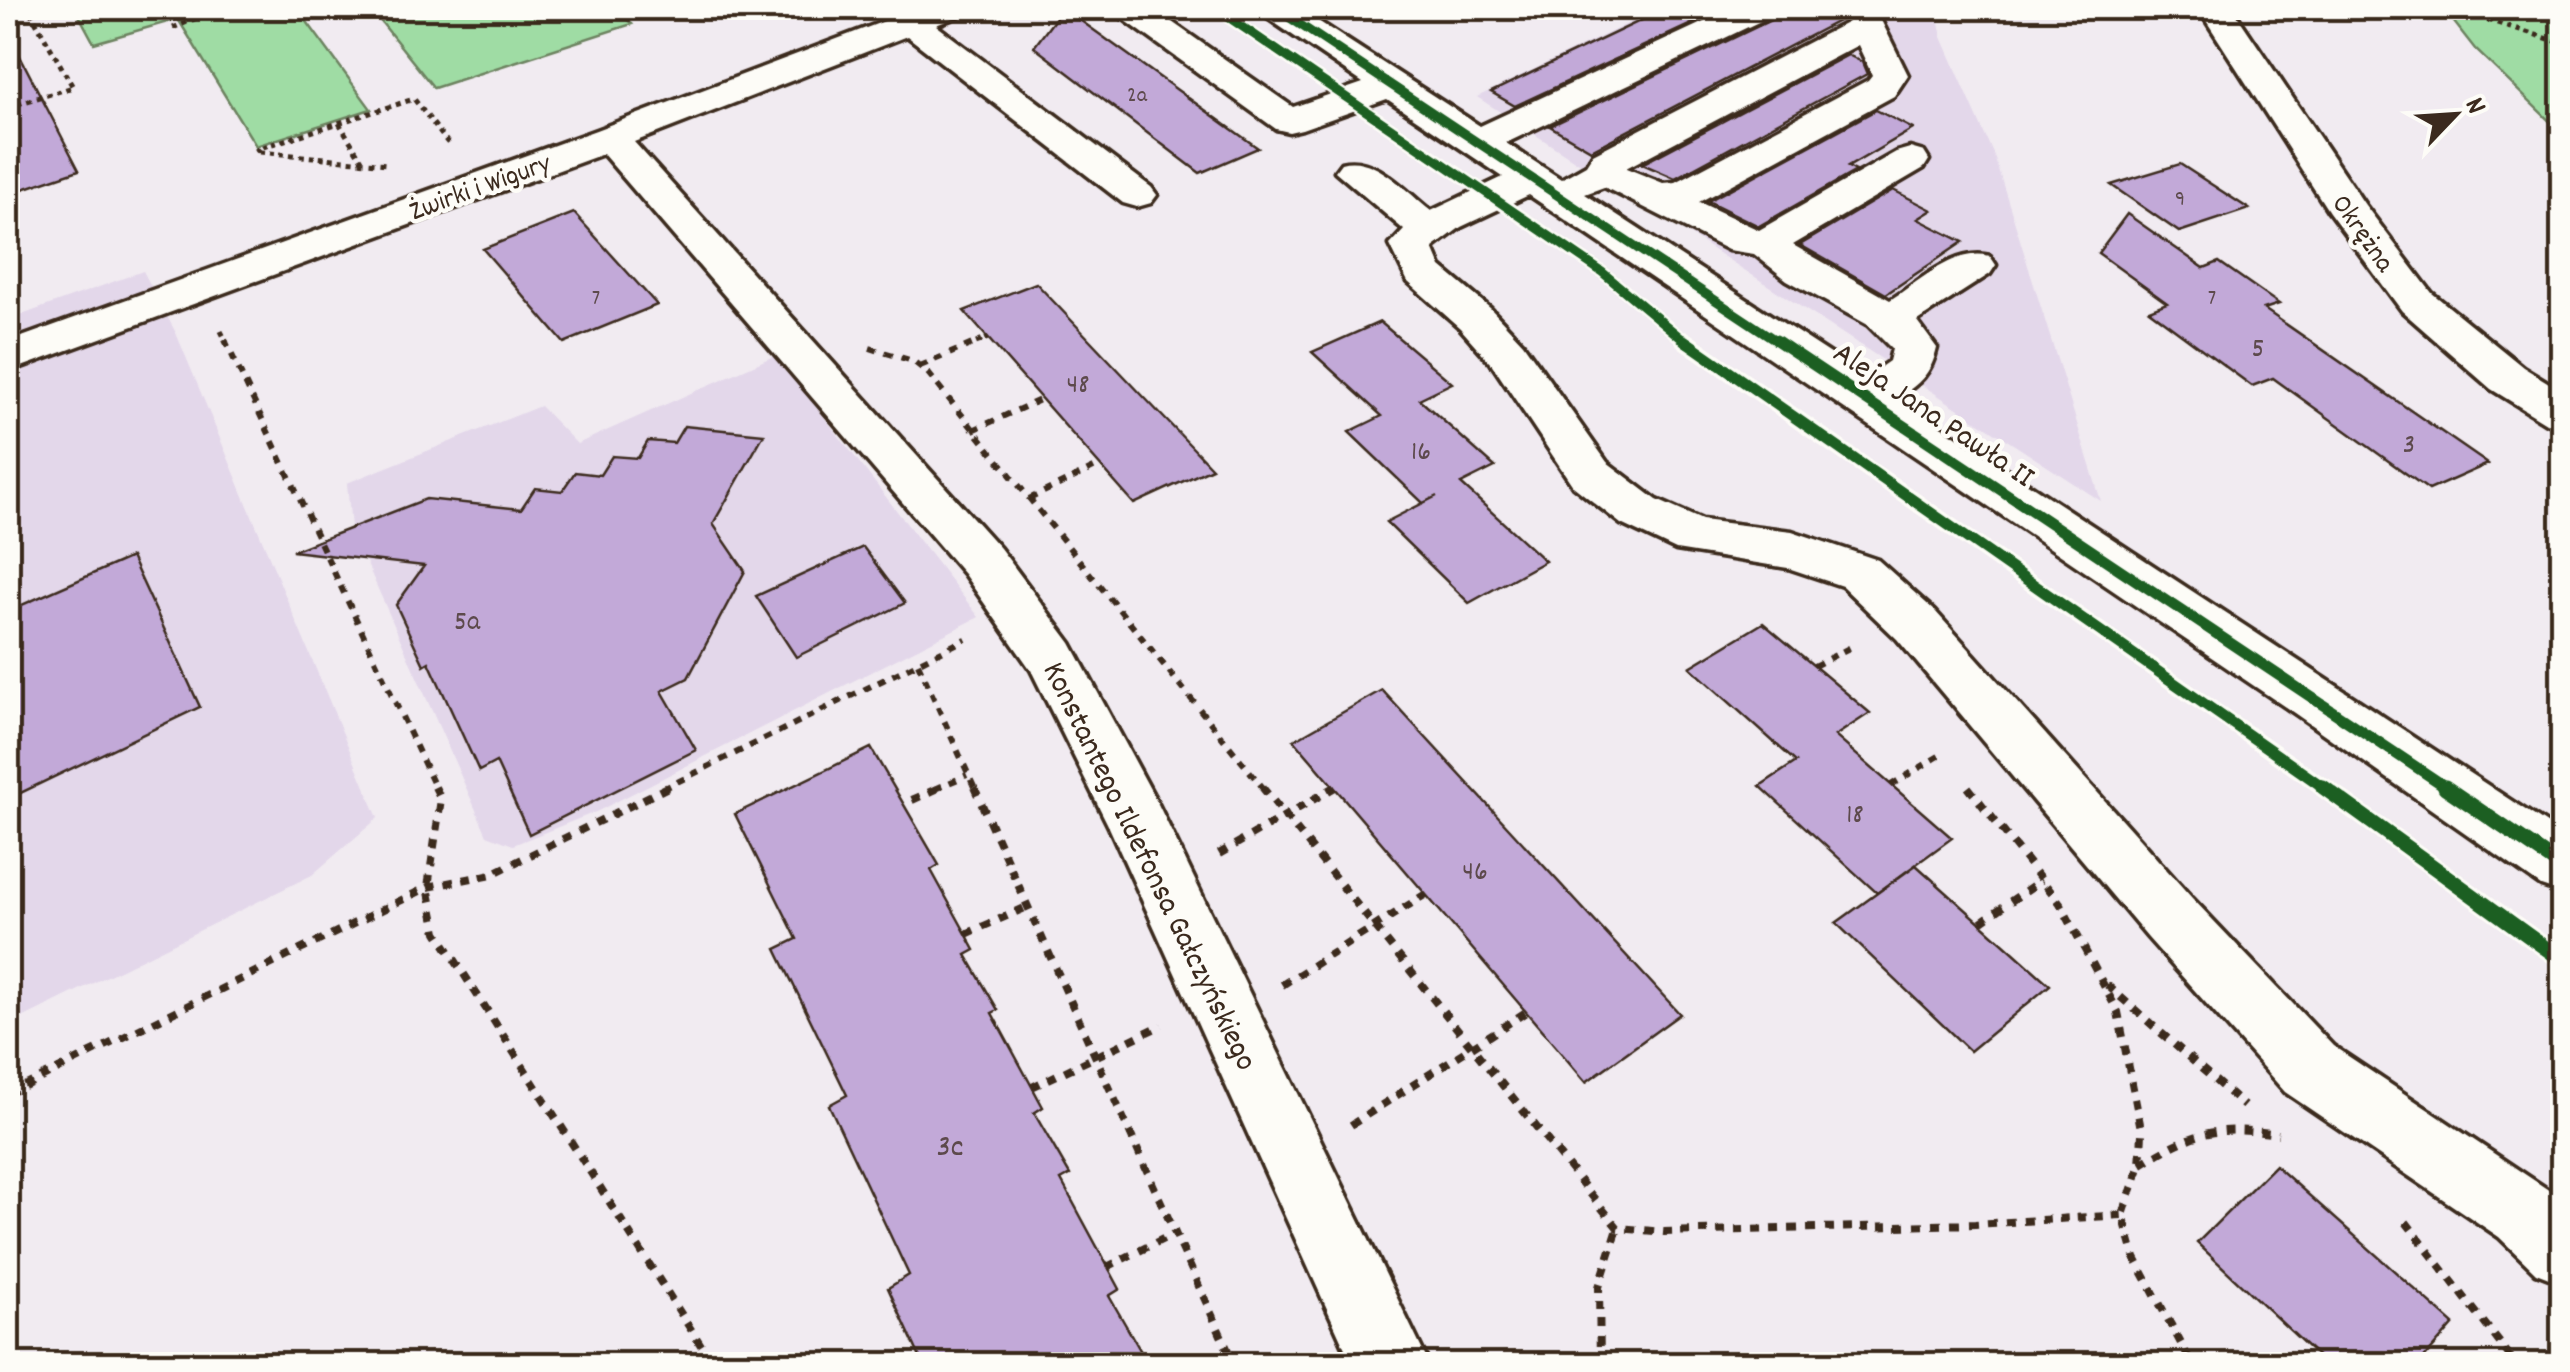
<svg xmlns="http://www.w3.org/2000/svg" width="2570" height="1372" font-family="Dekko,sans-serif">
<rect width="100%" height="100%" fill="#f1ebf1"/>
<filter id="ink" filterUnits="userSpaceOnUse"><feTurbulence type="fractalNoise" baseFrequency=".01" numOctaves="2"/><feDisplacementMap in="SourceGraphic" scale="20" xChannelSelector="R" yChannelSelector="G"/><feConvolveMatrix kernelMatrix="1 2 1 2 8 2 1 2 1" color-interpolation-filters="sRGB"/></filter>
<g filter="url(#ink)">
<g fill="#e3d7ea">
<path d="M1660,8H1936L1942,37L1994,156L2101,501L1477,97Z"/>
<path d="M143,271L176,333L378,818L312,875L8,1025V320Z"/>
<path d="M776,355L979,617L598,811L513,845L487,835L351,528L347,483L540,406L577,444Z"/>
</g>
<g fill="#9fdca4" stroke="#6d8361" stroke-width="2.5">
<path d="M75,8H297L371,109L256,146L178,19L94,43Z"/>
<path d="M370,8H615L632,24L434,88Z"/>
<path d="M2443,8H2562V133L2475,49Z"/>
</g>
<g fill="#c2a9d8" stroke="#3b2a1e" stroke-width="2.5">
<path d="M1063,8L1258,148L1200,173L1034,47Z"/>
<path d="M1667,8H1726L1515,106L1491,92Z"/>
<path d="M1782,8H1837L1842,19L1591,150L1550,126L1775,18Z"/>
<path d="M8,33L79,170L8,194Z"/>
<path d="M1848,55L1862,62L1867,74L1675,178L1642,164Z"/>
<path d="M1876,110L1913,129L1848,167L1856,171L1759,226L1708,201Z"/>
<path d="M2180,164L2249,209L2179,232L2111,185Z"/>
<path d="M1893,190L1932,210L1918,219L1963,242L1886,294L1800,245Z"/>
<path d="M574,213L657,305L564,343L483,249Z"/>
<path d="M2127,214L2204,268L2219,262L2279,304L2264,309L2488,464L2429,490L2273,378L2252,386L2149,310L2167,303L2098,253Z"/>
<path d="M1036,283L1144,397L1212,468L1134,504L964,311Z"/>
<path d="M1380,322L1452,383L1419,399L1495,467L1461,484L1545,561L1469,603L1386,522L1437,496L1423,503L1349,432L1382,416L1312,352Z"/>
<path d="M684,426L764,434L713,524L745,571L688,678L662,691L696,750L529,834L496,762L479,771L429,662L424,665L396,605L424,566L292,551L426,499L521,509L535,488L562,491L575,472L600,475L612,456L638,458L648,441L674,443Z"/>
<path d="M863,547L905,603L796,657L756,596Z"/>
<path d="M131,557L200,707L8,799V611Z"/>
<path d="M1763,623L1870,713L1835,736L1952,838L1877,893L1760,786L1796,762L1690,667Z"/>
<path d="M1382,690L1680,1014L1586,1082L1294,740Z"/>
<path d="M871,748L939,865L931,870L975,950L966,955L998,1010L992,1013L1043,1107L1034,1113L1070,1175L1061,1180L1120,1289L1109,1296L1148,1364H923L888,1288L909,1275L829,1105L847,1095L776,949L797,939L735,814Z"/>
<path d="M1916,865L2050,985L1970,1051L1836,923Z"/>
<path d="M2275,1165L2454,1324L2419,1364H2326L2197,1243Z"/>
</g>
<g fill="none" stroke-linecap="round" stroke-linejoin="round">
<g stroke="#3b2a1e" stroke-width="7">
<g id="minor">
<path d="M919,8H966L961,15L936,25L1151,187L1157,195L1151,203L1137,207L1123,203L907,36L634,142L1000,548L1071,643L1158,804L1429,1364H1352L1109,827L1031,670L964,574L603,154L8,372V342L596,130Z"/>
<path d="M1119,8H1152L1293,107L1363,83L1263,15L1258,8H1298L1480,126L1734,8H1778L1773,15L1506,143L1561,179L1586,165L1593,154L1848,22L1841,8H1875L1908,75L1894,96L1699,202L1759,230L1896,152L1910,148L1924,152L1929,160L1924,168L1793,245L1890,300C1919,282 1955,247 1990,256L1996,265L1990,274L1917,321L1937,348C1931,374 1920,383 1898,398L2562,834V893L2541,886L2297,715L1529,195L1461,227L1433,248L1441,267L1490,308L1523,343L1607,462L1657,500L1702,520L1792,531L1878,560L1935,611L2192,898L2333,1046L2562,1199V1283L2536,1273L2499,1237L2285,1092L2148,938L1897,639L1842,586L1788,568L1676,550L1621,524L1573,486L1491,363L1460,328L1408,282L1390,245L1404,230L1335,171L1341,163C1375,154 1405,191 1431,211L1503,177L1387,99L1302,129L1289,132L1276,129L1122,18L1117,11ZM1858,45L1872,75L1868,80L1676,182L1663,183L1626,168ZM1604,187L1728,250L1754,254L1787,280L1868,325L1892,349L1889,361L1866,377L1585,194Z"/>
<path d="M2198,8H2232L2365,205L2432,293L2523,367L2562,391V427L2546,423L2491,389L2402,311L2329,212Z"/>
</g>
</g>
<g stroke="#3b2a1e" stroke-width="5" stroke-dasharray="5 5" stroke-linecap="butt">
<path d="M2449,8L2562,43"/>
<path d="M173,28L220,8"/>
<path d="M8,107L73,87L28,8"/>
<path d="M339,123L362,160"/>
<path d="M260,152L257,149L414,99L451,147"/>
<path d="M260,152L388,164"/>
<path d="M221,331L227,343"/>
<path d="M976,343L988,338"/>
</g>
<g stroke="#3b2a1e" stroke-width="6" stroke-dasharray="8 8" stroke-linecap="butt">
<path d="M225,340L436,789"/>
<path d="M870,348L913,361L928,373L1264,789"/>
<path d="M920,366L982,340"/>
<path d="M973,430L1042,399"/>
<path d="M1029,499L1100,465"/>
<path d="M918,663L975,789"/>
<path d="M1814,666L1853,646"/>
<path d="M1891,785L1944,753"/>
<path d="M663,789L966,639"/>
<path d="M935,789L967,775"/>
<path d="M1331,789L1335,787"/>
</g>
<g stroke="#3b2a1e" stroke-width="8" stroke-dasharray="9 9" stroke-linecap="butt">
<path d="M435,787L441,799L428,887L437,932L713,1364"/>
<path d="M974,787L1234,1364"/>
<path d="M1262,787L1618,1228L1664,1232L1975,1224L2123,1215"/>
<path d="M1968,787L2060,903L2118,1012L2142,1134L2140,1165L2123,1215L2135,1258L2192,1364"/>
<path d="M912,800L941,787"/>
<path d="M1219,854L1335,787"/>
<path d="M1981,922L2041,880"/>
<path d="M966,934L1027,907"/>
<path d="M1282,985L1426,894"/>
<path d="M2107,985L2244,1106"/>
<path d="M1032,1087L1162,1025"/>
<path d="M8,1094L428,887L492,874L668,787"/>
<path d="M1351,1125L1526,1012"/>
<path d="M2141,1164C2193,1132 2217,1125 2278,1134"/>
<path d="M2406,1222L2516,1364"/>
<path d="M1107,1267L1173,1234"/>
<path d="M1600,1364L1599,1287L1618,1228"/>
</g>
<use href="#minor" fill="#fdfcf7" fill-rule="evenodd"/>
<g stroke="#fdfcf7" stroke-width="14">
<g id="cycleway-far2">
<path d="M1215,8L1602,272L1687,343"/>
<path d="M1275,8L1780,343"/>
</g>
</g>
<g stroke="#fdfcf7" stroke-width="18">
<g id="cycleway-far1">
<path d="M1684,340L2326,789"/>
<path d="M1776,340L2449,789"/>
</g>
</g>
<g stroke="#fdfcf7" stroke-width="21">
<g id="cycleway">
<path d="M2323,787L2562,960"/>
<path d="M2445,787L2562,867"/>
</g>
</g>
<use href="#cycleway-far2" stroke="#1b5e20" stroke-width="9"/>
<use href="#cycleway-far1" stroke="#1b5e20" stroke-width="11"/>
<use href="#cycleway" stroke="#1b5e20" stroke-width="15"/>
</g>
</g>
<g text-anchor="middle" stroke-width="9" stroke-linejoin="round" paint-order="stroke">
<g font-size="22" fill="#5d4a4c">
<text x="1137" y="101">2a</text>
<text x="2180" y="205">9</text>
<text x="596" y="304">7</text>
<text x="2212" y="304">7</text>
</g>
<g font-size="28" fill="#3b2a1e" stroke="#fdfcf7">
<text transform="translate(479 185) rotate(-20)" y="10">Żwirki i Wigury</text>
<text transform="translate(2365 232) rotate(55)" y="10">Okrężna</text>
</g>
<g font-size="28" fill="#5d4a4c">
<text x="2258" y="356">5</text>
<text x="1078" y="392">48</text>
<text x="2409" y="452">3</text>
<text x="1421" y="459">16</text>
<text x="467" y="629">5a</text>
<text x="1855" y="822">18</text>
<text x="1475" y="879">46</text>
</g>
<g font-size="32" fill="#3b2a1e" stroke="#fdfcf7">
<text transform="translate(1935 413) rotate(34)" y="11">Aleja Jana Pawła II</text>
<text transform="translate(1152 865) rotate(64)" y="11">Konstantego Ildefonsa Gałczyńskiego</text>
</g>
<g font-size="32" fill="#5d4a4c">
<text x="950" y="1155">3c</text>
</g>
</g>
<rect width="2570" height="1372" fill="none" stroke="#fdfcf7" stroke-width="40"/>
<rect x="20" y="20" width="2530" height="1332" fill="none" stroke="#3b2a1e" stroke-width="4" filter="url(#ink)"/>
<g transform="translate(2455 115) rotate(65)" stroke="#fdfcf7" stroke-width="8" paint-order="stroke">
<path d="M0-8L18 38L0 25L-18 38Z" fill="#3b2a1e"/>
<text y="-15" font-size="28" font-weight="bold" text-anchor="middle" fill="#3b2a1e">N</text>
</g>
</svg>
